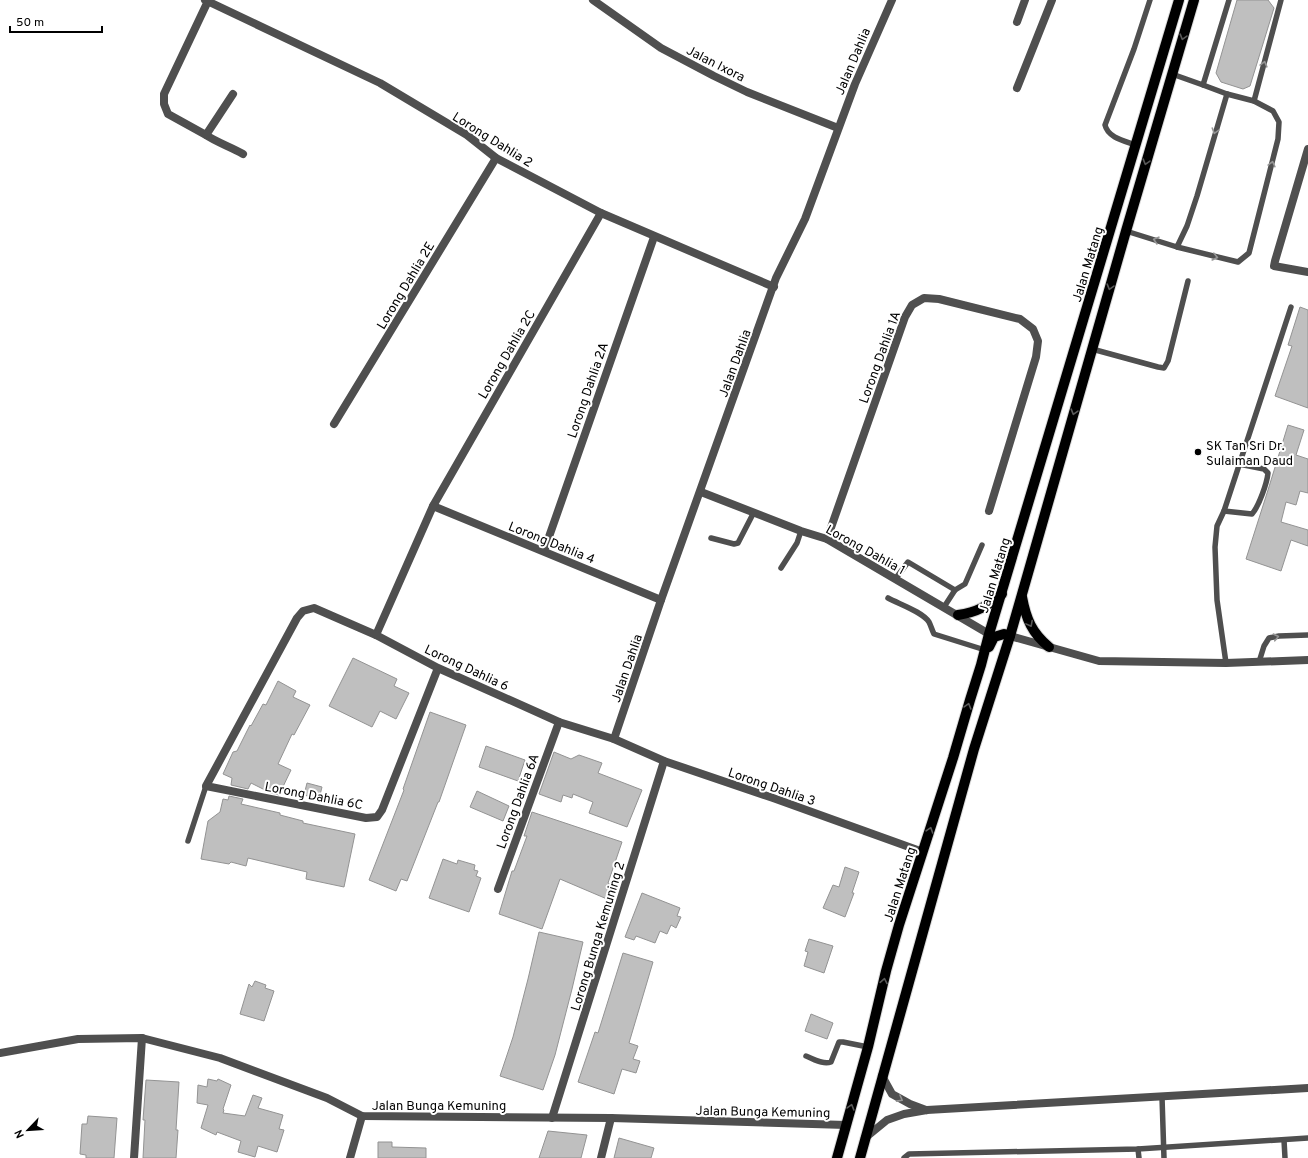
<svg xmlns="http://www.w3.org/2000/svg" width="1308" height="1158" font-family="Overpass,sans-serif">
<rect width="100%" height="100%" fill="#fff"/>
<g fill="#bfbfbf" stroke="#939393">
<path d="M1237,0H1268L1274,8L1250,86L1243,89L1221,82L1216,73Z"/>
<path d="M1300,307L1308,310V408L1275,396L1292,346L1288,345Z"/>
<path d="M1288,425L1304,430L1296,455L1308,459V493L1300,491L1296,505L1286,502L1281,522L1308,530V546L1291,540L1281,571L1246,559L1268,490Z"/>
<path d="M353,658L397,679L394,686L409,693L396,719L380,711L372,727L329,706Z"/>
<path d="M278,681L296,691L293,697L310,705L294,735L292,734L278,764L291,770L279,795L271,793L251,783L248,789L231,785L232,778L223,774L233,752L237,751L250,725L251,726L263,704L266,705Z"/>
<path d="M430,712L466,725L439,802H438L407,881L401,879L396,891L369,880L404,790L403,789Z"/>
<path d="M486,746L525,760L518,781L479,767Z"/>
<path d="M554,752L571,759L579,755L602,763L598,773L642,790L627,827L589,813L593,802L573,794L572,798L563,795L561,802L539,794Z"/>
<path d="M307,783L322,787L319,799L304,795Z"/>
<path d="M477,791L509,806L503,821L470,807Z"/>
<path d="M229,796L243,799L241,804L280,813V815L303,821V823L355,834L344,887L306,879L307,872L248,858L246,866L231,862L229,864L201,859L208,821L220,812L223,799L228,800Z"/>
<path d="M532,812L622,842L608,883L613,885L607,899L560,879L542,929L499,914L512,871H514L527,836H524Z"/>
<path d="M443,859L457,864L458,860L475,865L474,870L478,871L476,876L481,878L469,912L429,898Z"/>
<path d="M845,867L859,872L852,893H854L845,917L823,908L833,885L839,887Z"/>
<path d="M642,893L680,908L677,916L681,917L676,928L671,925L667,934L660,931L655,943L636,936L634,940L625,937Z"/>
<path d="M539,932L583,942L572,989L555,1055L543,1090L500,1076L513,1037L528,979Z"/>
<path d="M809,939L833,946L824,973L804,966L808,952L805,951Z"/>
<path d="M623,953L653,962L629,1043L638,1046L633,1059L640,1061L636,1073L622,1069L614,1094L578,1082L595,1032L598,1033Z"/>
<path d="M255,981L266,985L265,988L274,991L264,1021L240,1014L249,984L252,987Z"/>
<path d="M811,1014L833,1023L827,1039L805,1031Z"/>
<path d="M208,1079L217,1081L218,1079L231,1085L223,1109L224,1110L223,1113L245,1116L253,1095L262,1098L258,1108L283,1115L279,1129L284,1130L277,1152L258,1146L255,1157L238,1152L241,1141L217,1132L216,1135L201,1128L208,1105L197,1103L198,1085L207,1087Z"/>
<path d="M146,1080L179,1082L176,1130H178L176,1158H143L145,1120H143Z"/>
<path d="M88,1116L117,1118L114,1158H86V1155L80,1154L82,1124H87Z"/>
<path d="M548,1131L587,1135L581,1158H539Z"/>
<path d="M619,1138L654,1148L651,1158H614Z"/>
<path d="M378,1142H392V1147L426,1148V1158H378Z"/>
</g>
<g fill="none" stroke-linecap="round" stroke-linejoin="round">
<g stroke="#dbdbdb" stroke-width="12">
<g id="primary">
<path d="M1022,597C1026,619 1032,633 1049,647"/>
<path d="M958,615C978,612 987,606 1002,594"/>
<path d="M989,647L994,637L1004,634L1010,636"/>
<path d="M837,1158L868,1047L886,971L899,925L953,758L970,700L981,665L989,634L1179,0"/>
<path d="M860,1158L974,749L1010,636L1126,231L1194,0"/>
</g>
</g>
<g stroke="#4f4f4f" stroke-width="5.5">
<path d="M1172,74L1203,85L1229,0"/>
<path d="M1254,101L1281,0"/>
<path d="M1136,145C1125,141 1108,138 1105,125L1134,49L1150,0"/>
<path d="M1126,231L1177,247L1187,226L1197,196L1227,94"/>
<path d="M1177,247L1238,262L1249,253L1278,139L1279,122L1273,111L1254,101L1227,94L1203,85"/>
<path d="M1092,349L1158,367L1164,368L1168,361L1188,281"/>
<path d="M1224,511L1252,514C1259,506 1267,483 1268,473L1264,469L1239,464"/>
<path d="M711,538L734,544L738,543L754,512"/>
<path d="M781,568L797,543L801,531"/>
<path d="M896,578L908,562L955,590"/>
<path d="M888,598C899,604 923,612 929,622C931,626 932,630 934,634L985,650"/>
<path d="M944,607L955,590L965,584L982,545"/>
<path d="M1259,662L1264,646L1269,638L1279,636L1308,635"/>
<path d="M1226,663L1217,600L1215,547L1217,526L1224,511L1291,307"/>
<path d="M188,841L206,786"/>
<path d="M806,1056C814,1059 823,1065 831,1062L839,1042H843L868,1047"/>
<path d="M1162,1097L1164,1158"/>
<path d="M1284,1140L1285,1158"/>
<path d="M1138,1149L1139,1158"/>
<path d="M904,1158L909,1154L1138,1149L1308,1138"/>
</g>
<g stroke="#4f4f4f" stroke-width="8">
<path d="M205,0L380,83L467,135L496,158L601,213L774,287"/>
<path d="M593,0L661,48L714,76L747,92L838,128"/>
<path d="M208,1L164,94V104L168,114L206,135C216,142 231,147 243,154"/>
<path d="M1017,22L1025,0"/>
<path d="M1017,88L1052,0"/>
<path d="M206,135L233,94"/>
<path d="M1308,149L1275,261L1274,266L1308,272"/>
<path d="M334,424L496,158"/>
<path d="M701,492L801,531L827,539L989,634"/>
<path d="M433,506L661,600"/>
<path d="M827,539L905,317L912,305L924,298L939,299L1020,319L1033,329L1038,341L1036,357L989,511"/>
<path d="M544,551L654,237"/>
<path d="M376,635L433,506L601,213"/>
<path d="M1010,636L1099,661L1226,663L1308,660"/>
<path d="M438,668L382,810L377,817L366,818L206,786L297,618L303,611L314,608L376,635L438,668L559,722L614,739L664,761L773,798L923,852"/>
<path d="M614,739L661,600L776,278L805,219L855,84L892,0"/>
<path d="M498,889L559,722"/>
<path d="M0,1053L78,1039L142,1038L220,1058L327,1098L362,1116L611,1118L846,1125"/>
<path d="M882,1076L892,1094L910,1104L926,1110"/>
<path d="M552,1118L664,761"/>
<path d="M865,1138L887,1120L904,1114L927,1110L1308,1088"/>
<path d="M134,1158L142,1038"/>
<path d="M350,1158L362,1116"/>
<path d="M601,1158L611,1118"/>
</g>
<use href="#primary" stroke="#000" stroke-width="10"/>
</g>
<defs><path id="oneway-chevron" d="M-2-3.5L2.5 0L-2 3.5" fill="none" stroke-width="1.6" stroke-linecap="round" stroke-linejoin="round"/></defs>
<g stroke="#595959">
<use href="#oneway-chevron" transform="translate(1183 37) rotate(106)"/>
<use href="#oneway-chevron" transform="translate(1146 162) rotate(106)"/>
<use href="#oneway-chevron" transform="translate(1110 287) rotate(106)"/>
<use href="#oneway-chevron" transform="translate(1074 412) rotate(106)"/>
<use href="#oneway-chevron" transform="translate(1030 624) rotate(62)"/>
<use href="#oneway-chevron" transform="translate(968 706) rotate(-74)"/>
<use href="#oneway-chevron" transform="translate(930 830) rotate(-72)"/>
<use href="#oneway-chevron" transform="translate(884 981) rotate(-79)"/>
<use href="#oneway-chevron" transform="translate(851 1107) rotate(-74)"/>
</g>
<g stroke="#959595">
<use href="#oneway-chevron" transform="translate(1264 64) rotate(-75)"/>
<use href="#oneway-chevron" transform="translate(1215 131) rotate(107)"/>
<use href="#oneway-chevron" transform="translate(1272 164) rotate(-76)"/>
<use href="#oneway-chevron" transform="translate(1156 240) rotate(-164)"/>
<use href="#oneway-chevron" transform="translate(1215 257) rotate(14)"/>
<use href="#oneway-chevron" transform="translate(1276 637) rotate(-12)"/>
<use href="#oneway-chevron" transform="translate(900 1099) rotate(29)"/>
</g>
<circle fill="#000" stroke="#fff" stroke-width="1.5" cx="1198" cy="452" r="4"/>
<g text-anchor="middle" stroke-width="4" stroke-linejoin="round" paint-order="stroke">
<g font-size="13" fill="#000" stroke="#fff">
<text transform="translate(852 61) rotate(-67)" y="5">Jalan Dahlia</text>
<text transform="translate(716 63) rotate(27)" y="5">Jalan Ixora</text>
<text transform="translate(493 139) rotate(32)" y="5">Lorong Dahlia 2</text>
<text transform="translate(1087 264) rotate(-73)" y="5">Jalan Matang</text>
<text transform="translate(405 285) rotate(-59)" y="5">Lorong Dahlia 2E</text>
<text transform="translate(506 354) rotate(-60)" y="5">Lorong Dahlia 2C</text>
<text transform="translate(879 357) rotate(-70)" y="5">Lorong Dahlia 1A</text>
<text transform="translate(734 363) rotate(-70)" y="5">Jalan Dahlia</text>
<text transform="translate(587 390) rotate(-71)" y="5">Lorong Dahlia 2A</text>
<text transform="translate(552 542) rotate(22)" y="5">Lorong Dahlia 4</text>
<text transform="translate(866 549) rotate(29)" y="5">Lorong Dahlia 1</text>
<text transform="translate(994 575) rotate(-73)" y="5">Jalan Matang</text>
<text transform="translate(467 667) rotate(25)" y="5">Lorong Dahlia 6</text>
<text transform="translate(626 668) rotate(-71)" y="5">Jalan Dahlia</text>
<text transform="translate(772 786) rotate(19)" y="5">Lorong Dahlia 3</text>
<text transform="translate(314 795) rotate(11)" y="5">Lorong Dahlia 6C</text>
<text transform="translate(517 801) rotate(-70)" y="5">Lorong Dahlia 6A</text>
<text transform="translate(899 884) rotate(-72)" y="5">Jalan Matang</text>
<text transform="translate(597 936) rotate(-73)" y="5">Lorong Bunga Kemuning 2</text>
<text x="439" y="1110">Jalan Bunga Kemuning</text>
<text transform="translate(763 1111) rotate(1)" y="5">Jalan Bunga Kemuning</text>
</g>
<g font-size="13" fill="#000" stroke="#fff" text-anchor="start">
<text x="1206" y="450">SK Tan Sri Dr.<tspan x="1206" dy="15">Sulaiman Daud</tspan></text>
</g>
</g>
<g transform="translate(28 1130) rotate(245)" stroke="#ffffff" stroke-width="3" paint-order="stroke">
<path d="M0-3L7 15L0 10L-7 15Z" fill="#000000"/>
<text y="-6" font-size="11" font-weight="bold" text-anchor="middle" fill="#000000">N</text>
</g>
<path d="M10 26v6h92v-6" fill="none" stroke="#000000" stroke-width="2"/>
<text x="16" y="26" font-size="12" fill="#000000" stroke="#ffffff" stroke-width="3" paint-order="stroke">50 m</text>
</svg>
